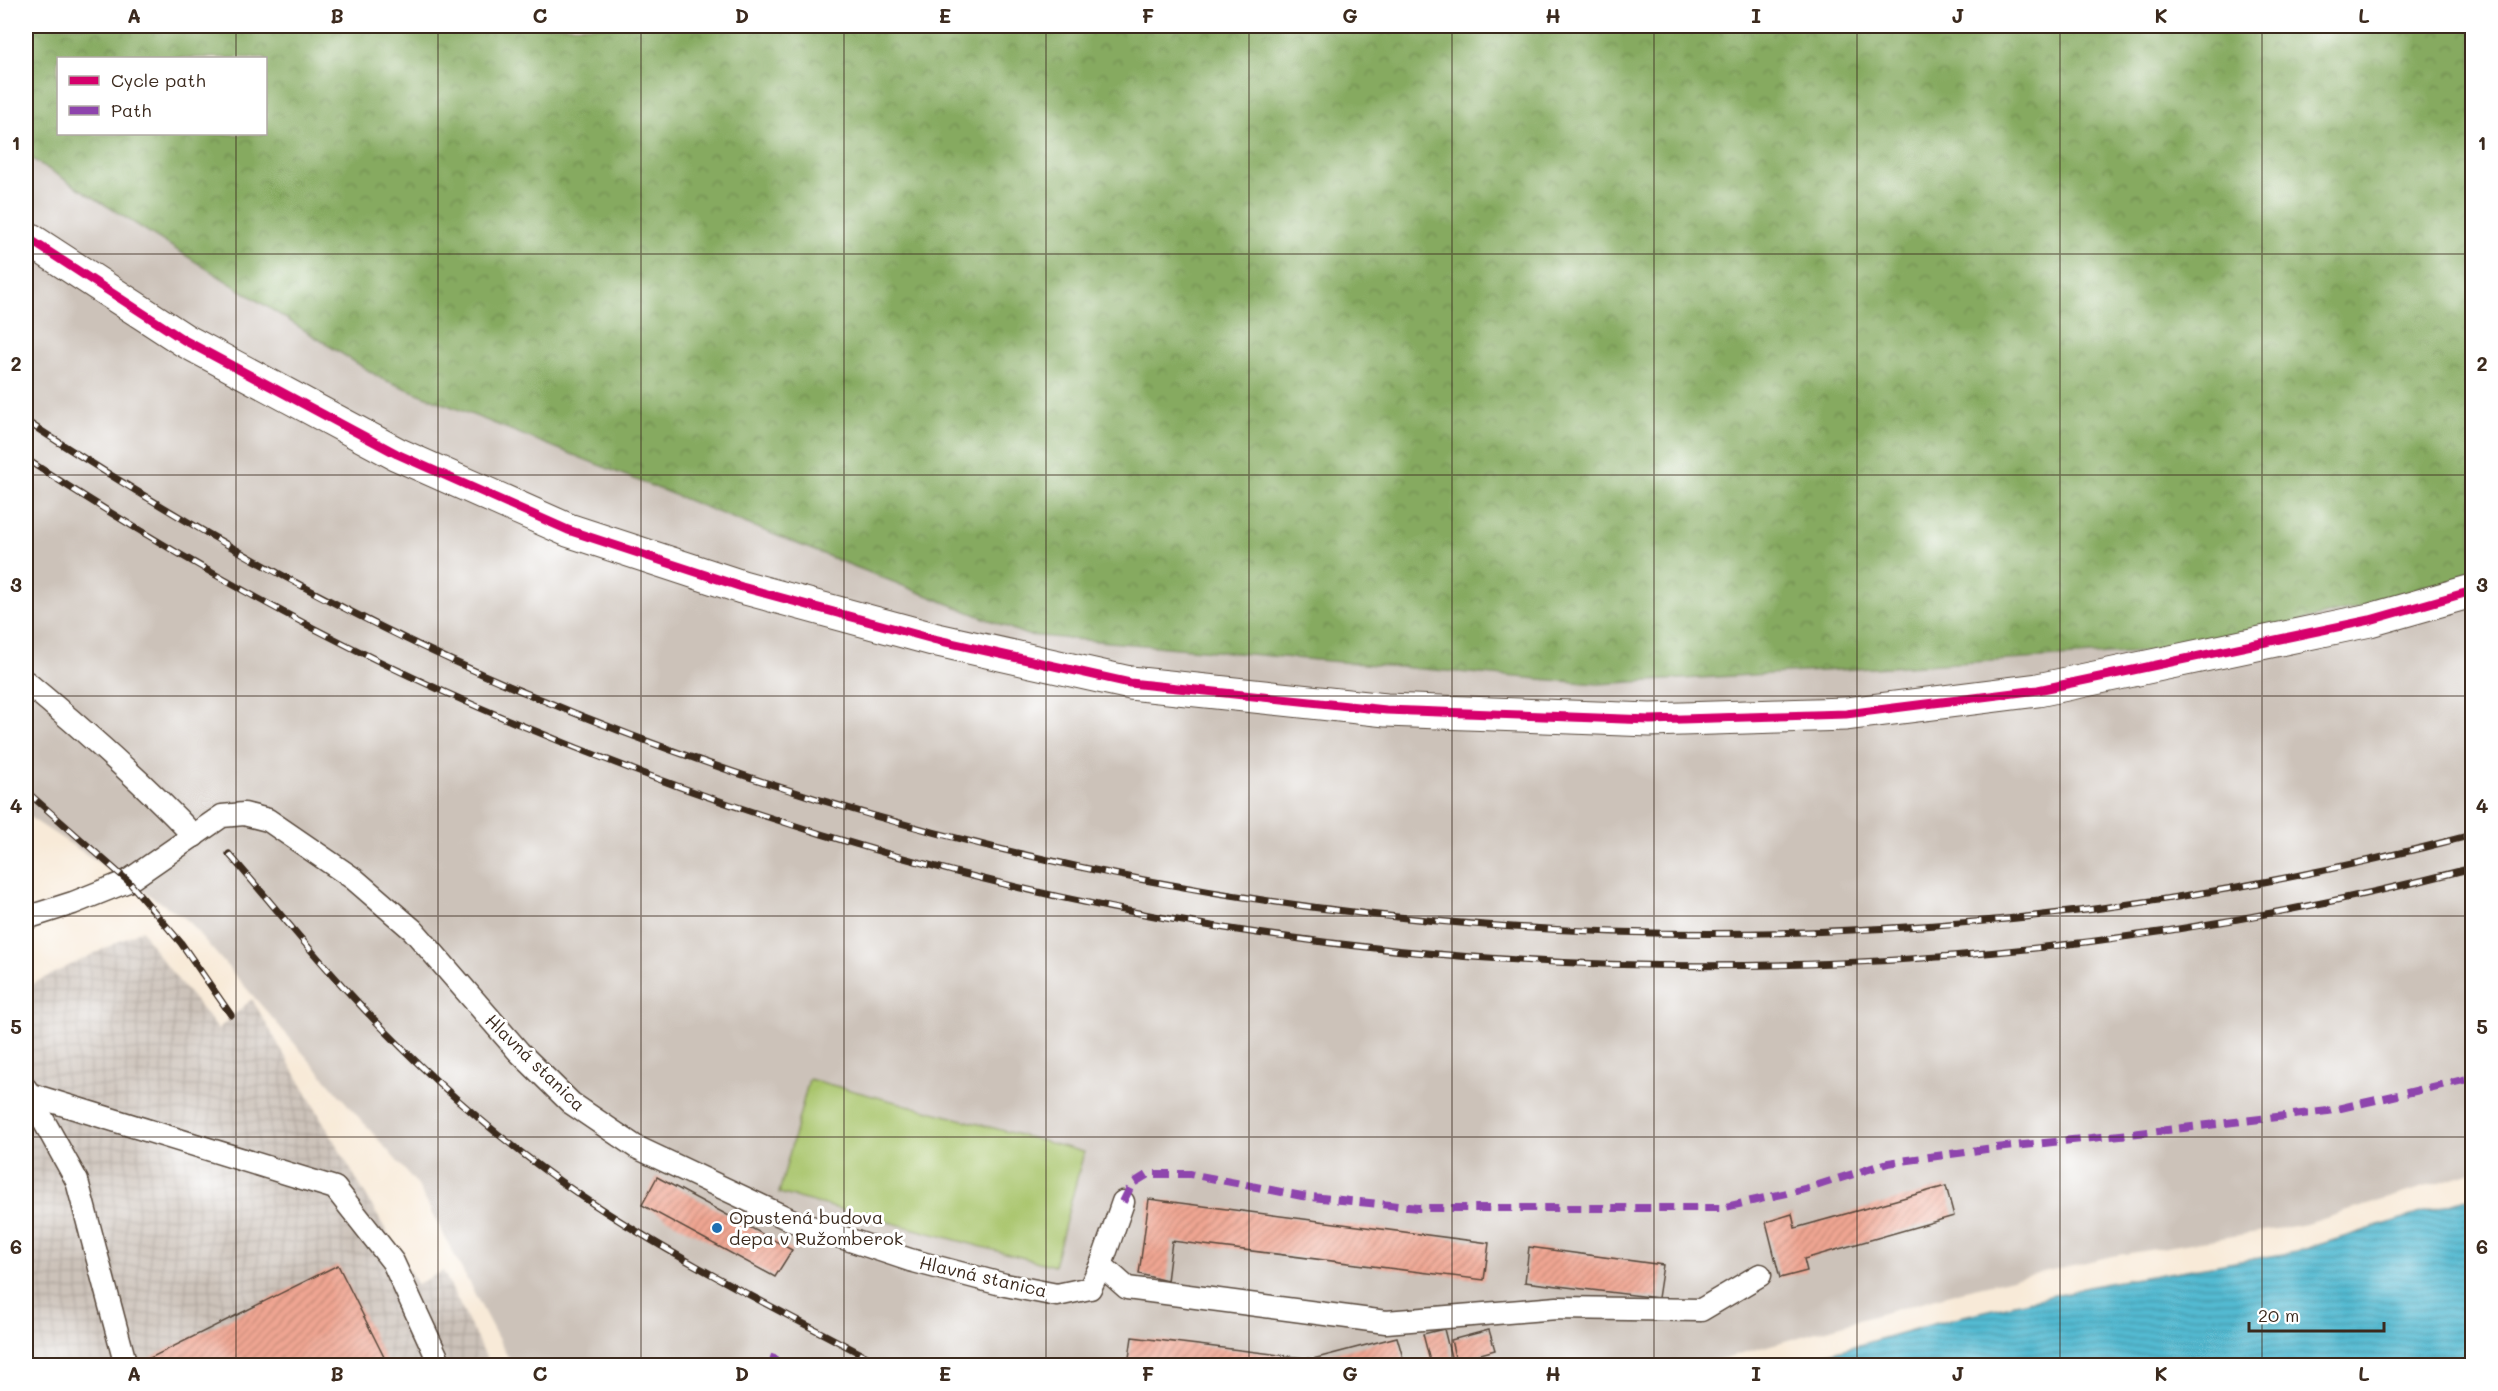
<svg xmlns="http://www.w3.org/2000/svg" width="2498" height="1391" font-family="Mali,sans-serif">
<defs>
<pattern id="industrial-grid" width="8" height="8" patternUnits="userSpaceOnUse" patternTransform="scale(1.5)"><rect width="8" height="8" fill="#ccc2b9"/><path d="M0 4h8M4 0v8" fill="none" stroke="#b0a79f"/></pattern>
<pattern id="forest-crowns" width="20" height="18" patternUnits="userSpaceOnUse" patternTransform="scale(1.5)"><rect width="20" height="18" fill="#86aa60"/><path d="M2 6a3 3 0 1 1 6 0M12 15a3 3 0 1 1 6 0" fill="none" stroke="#6f8b4f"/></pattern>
<pattern id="water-rules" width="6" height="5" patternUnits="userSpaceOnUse" patternTransform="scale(1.5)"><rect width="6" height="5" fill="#53bad1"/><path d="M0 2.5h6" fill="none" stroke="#4697a9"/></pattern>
<pattern id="building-hatch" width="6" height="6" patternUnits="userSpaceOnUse" patternTransform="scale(1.5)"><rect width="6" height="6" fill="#f0a693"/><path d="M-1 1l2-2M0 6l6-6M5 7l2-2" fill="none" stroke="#c48777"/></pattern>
</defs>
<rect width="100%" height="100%" fill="#fff"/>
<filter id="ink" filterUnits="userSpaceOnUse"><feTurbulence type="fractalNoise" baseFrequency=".0167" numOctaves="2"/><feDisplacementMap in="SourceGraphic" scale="12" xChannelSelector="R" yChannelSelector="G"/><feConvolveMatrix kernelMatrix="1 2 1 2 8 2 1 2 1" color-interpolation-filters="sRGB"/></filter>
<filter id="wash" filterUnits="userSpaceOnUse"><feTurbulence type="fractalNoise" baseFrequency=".008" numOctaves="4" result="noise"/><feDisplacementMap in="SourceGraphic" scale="24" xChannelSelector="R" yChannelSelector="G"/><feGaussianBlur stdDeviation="1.35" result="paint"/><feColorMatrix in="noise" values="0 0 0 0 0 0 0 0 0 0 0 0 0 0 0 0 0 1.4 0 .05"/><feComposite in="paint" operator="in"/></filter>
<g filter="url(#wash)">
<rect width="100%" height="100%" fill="#f8ead8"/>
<path fill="url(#industrial-grid)" d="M142,930L157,954L218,1029L252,999L417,1284L443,1271L490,1365L26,1366V987Z"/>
<path fill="#ccc2b9" d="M26,120L393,352L2472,556V1172L2307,1224L2112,1256L1961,1291L1700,1365H512L417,1184L186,919L26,815Z"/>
<path fill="url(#forest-crowns)" stroke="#606a3f" stroke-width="1.5" fill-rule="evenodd" d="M26,26H2472V581L2177,650L1598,684L1027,635L382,379L26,155ZM58,58H266V134H58Z"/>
<path fill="#a9c56c" stroke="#727845" stroke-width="1.5" d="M809,1079L1084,1152L1054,1266L779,1193Z"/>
<path fill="url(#water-rules)" stroke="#477278" stroke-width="1.5" d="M2472,1197V1365H1788L1951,1319L2102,1284L2296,1252Z"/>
<g id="blocks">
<g fill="url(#building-hatch)">
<path d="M657,1177L792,1250L775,1277L642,1205Z"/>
<path d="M1946,1186L1954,1216L1804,1259L1807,1271L1780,1278L1766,1222L1792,1214L1795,1228Z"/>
<path d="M1149,1199L1489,1243L1484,1280L1172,1241L1167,1281L1139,1274Z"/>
<path d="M1529,1247L1663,1265L1658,1298L1525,1282Z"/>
<path d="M338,1265L388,1365H154L150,1358Z"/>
<path d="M1444,1329L1453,1365H1431L1423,1334Z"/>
<path d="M1489,1330L1495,1350L1456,1361L1451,1340Z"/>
<path d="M1132,1337L1313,1359L1397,1337L1405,1365H1128Z"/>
</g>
</g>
</g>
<g filter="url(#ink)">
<use href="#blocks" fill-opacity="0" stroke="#57473a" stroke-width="1.5"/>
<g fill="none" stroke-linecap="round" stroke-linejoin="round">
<g stroke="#57473a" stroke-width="25">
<g id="service">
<path d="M26,682C85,731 141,780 194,836"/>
<path d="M26,918L73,903L128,881L222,816L244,814L268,820L354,879L413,930L519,1052L571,1103L636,1147L793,1221L910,1260L1005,1285L1057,1295L1090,1288L1101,1265L1123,1202"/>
<path d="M26,1089L77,1181L126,1366"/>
<path d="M29,1094L335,1188L393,1262L441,1366"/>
<path d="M1101,1265L1127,1288L1386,1322L1557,1308L1701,1310L1760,1275"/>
</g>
</g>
<g stroke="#57473a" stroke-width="35">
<path id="tertiary" d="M26,237L184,340L397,454L568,530L742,587L933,639L1130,683L1386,710L1650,720L1846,714L2038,690L2370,620L2472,591"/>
</g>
<use href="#service" stroke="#fff" stroke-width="22"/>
<use href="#tertiary" stroke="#fff" stroke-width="33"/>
<g stroke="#3b2a1e" stroke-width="7">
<g id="rail">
<path d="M26,421C183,524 347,618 521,691C1136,952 1827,1006 2472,835"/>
<path d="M26,459C179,559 341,650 511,721C734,815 972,887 1212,926C1630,994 2062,975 2472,868"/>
<path d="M26,791L128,881L181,943L231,1015"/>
<path d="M229,854C270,901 309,950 351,995C420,1070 498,1140 583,1197C678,1261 783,1312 884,1366"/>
</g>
</g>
<use href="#rail" stroke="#fff" stroke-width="4.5" stroke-dasharray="14" stroke-linecap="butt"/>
<g stroke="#8e44ad" stroke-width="8" stroke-dasharray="15 8" stroke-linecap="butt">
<path d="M1123,1202L1132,1184L1148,1174H1190L1302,1196L1418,1208H1721L1809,1188L1888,1163L1986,1149L2149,1132L2328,1111L2472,1078"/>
<path d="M771,1366L775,1355"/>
</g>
<g stroke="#fff" stroke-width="13">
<path id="cycleway" d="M26,237L184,340L397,454L568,530L742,587L933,639L1130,683L1386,710L1650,720L1846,714L2038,690L2370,620L2472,591"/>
</g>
<use href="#cycleway" stroke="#d6006c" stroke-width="9"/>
</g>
</g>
<path fill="none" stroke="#3b2a1e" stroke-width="1.5" stroke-opacity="0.55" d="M236,26V58M438,26V1366M641,26V1366M844,26V1366M1046,26V1366M1249,26V1366M1452,26V1366M1654,26V1366M1857,26V1366M2060,26V1366M2262,26V1366M236,134V1366M26,254H2472M26,475H2472M26,696H2472M26,916H2472M26,1137H2472"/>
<circle fill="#1f6fb2" stroke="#fff" stroke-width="2" cx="717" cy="1228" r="6"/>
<g text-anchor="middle" stroke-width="6" stroke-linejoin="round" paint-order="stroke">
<g font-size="18" fill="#3b2a1e" stroke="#fff">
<text transform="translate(535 1063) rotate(44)" y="6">Hlavná stanica</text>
<text transform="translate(983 1277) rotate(13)" y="6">Hlavná stanica</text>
</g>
<g font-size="18" fill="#3b2a1e" stroke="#fff" text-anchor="start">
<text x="729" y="1224">Opustená budova<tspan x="729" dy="21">depa v Ružomberok</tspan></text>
</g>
</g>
<rect width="2498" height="1391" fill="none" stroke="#fff" stroke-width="66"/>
<rect x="57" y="57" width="210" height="78" fill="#ffffff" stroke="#b1aaa5" stroke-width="1.5"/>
<rect x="69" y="76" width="30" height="9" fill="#d6006c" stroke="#b1aaa5" stroke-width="1.5"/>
<text x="111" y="87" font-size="18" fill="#3b2a1e">Cycle path</text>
<rect x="69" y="106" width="30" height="9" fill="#8e44ad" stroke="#b1aaa5" stroke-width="1.5"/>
<text x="111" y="117" font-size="18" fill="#3b2a1e">Path</text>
<path d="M2249 1322v9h135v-9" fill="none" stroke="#3b2a1e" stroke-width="3"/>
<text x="2258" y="1322" font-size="18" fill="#3b2a1e" stroke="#ffffff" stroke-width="4.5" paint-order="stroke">20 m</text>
<rect x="33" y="33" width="2432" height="1325" fill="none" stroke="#3b2a1e" stroke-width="2"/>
<g font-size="20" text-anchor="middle" font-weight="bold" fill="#3b2a1e">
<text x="134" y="23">A</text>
<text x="337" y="23">B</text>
<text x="540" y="23">C</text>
<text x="742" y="23">D</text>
<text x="945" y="23">E</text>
<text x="1148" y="23">F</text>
<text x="1350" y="23">G</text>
<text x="1553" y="23">H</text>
<text x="1756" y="23">I</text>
<text x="1958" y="23">J</text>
<text x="2161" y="23">K</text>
<text x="2364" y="23">L</text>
<text x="16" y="150">1</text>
<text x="2482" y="150">1</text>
<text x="16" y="371">2</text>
<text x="2482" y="371">2</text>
<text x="16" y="592">3</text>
<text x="2482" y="592">3</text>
<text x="16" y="813">4</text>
<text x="2482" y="813">4</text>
<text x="16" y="1034">5</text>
<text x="2482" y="1034">5</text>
<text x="16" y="1254">6</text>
<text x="2482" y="1254">6</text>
<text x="134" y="1381">A</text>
<text x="337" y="1381">B</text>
<text x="540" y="1381">C</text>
<text x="742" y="1381">D</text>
<text x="945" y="1381">E</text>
<text x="1148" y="1381">F</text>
<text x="1350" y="1381">G</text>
<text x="1553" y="1381">H</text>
<text x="1756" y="1381">I</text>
<text x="1958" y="1381">J</text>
<text x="2161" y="1381">K</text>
<text x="2364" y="1381">L</text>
</g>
</svg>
